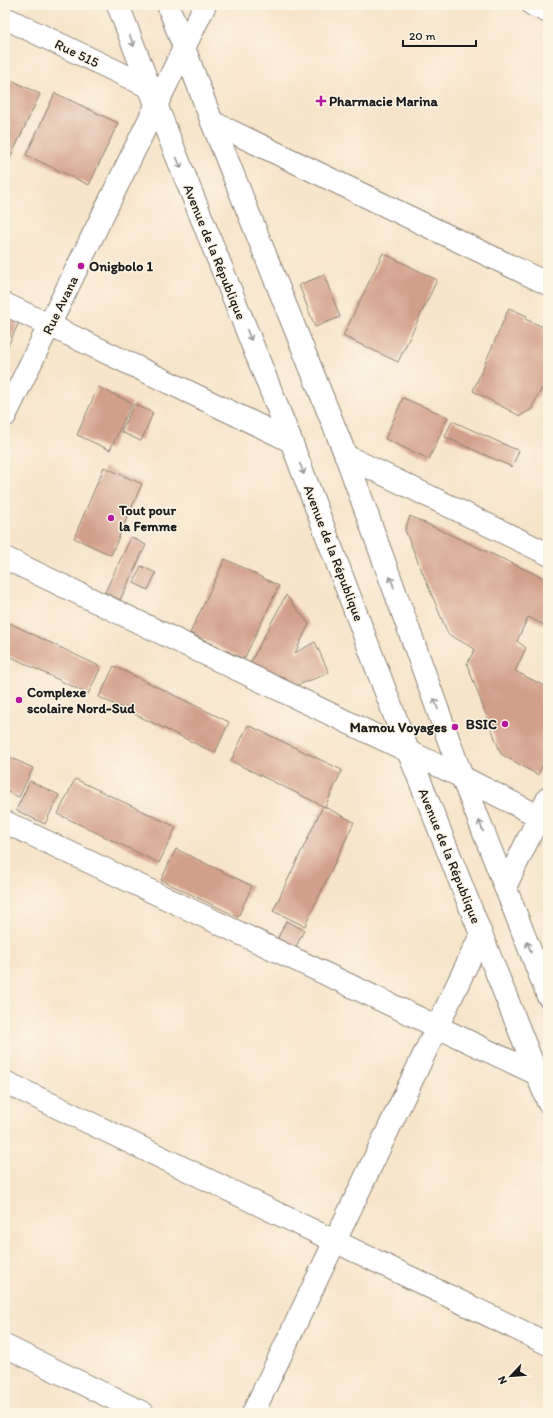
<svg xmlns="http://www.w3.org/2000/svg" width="553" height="1418" font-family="Itim,sans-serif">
<rect width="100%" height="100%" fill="#fcf5e5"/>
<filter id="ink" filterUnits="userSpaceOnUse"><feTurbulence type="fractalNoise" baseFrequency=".025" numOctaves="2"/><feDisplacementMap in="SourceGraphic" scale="8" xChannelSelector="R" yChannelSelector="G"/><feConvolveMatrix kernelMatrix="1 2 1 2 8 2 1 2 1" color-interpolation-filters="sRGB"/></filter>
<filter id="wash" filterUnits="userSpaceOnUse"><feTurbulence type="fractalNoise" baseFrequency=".012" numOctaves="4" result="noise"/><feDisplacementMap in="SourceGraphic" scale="16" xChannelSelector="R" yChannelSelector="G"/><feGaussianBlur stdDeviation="0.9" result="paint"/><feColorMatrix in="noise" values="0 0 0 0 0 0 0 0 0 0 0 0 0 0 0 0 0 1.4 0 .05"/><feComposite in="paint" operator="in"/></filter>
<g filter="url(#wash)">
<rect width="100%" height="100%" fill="#f7e4cb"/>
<g id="blocks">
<g fill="#d29f8a">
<path d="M7,78L40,94L5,169V83Z"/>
<path d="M55,93L118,123L89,185L26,155Z"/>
<path d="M383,253L437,280L398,362L343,336Z"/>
<path d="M324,275L340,317L315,327L299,285Z"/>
<path d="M5,308L22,316L5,352Z"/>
<path d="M509,308L527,316L525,319L548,329V377L532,407L534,408L520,416L473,391Z"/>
<path d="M98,387L132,403L110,450L77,435Z"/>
<path d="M403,398L448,417L429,459L385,439Z"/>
<path d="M134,404L153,413L141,441L121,432Z"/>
<path d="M452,421L519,451L512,467L445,437Z"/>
<path d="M104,467L142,484L111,555L74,538Z"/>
<path d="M410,516L548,580V627L528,617L517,641L526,648L515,671L548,688V754L538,775L501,754L467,664L475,649L448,634L405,530Z"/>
<path d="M131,537L146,545L120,600L105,592Z"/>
<path d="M225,559L279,586L244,659L190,633Z"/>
<path d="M141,566L156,573L148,590L134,583Z"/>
<path d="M286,595L309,624L295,653L315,642L329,673L290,688L285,677L281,678L250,663Z"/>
<path d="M5,621L101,667L88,694L5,654Z"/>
<path d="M114,666L229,722L215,753L99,697Z"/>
<path d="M248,725L342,770L325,807L231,761Z"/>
<path d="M5,755L33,768L19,797L5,791Z"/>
<path d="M75,779L176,827L159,863L58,814Z"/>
<path d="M30,781L59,795L45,824L16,810Z"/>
<path d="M323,806L354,822L305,926L273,911Z"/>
<path d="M176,849L252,886L238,917L161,880Z"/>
<path d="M286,921L304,930L295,949L277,940Z"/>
</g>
</g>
</g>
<g filter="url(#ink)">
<use href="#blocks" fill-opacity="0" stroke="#8a8074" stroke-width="1"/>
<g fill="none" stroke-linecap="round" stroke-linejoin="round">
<g stroke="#8a8074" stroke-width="24">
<g id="minor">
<path d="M533,5L548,12"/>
<path d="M5,18L149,87"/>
<path d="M212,122L548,284"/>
<path d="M5,304L291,441"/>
<path d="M346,456L548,554"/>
<path d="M5,558L462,777L548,821"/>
<path d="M5,822L537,1074"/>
<path d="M505,887L548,798"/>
<path d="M5,1082L548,1344"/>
<path d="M5,1346L143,1413"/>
<path d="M253,1413L481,935"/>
</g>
</g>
<g stroke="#8a8074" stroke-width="24">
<path id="secondary" d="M5,416L205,5"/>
</g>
<g stroke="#8a8074" stroke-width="24">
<g id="primary">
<path d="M118,5L157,107L291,441L408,751L548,1102"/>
<path d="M168,5L212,122L346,456L462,777L548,996"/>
</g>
</g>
<use href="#minor" stroke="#fff" stroke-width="22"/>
<use href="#secondary" stroke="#fff" stroke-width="22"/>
<use href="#primary" stroke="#fff" stroke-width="22"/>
</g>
<defs><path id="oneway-shaft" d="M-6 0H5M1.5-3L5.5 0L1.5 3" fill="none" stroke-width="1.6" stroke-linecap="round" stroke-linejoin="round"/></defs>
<g stroke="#999">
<use href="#oneway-shaft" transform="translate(132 41) rotate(69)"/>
<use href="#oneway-shaft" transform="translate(179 163) rotate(68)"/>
<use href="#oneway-shaft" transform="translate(249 335) rotate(68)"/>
<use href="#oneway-shaft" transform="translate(302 469) rotate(69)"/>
<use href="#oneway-shaft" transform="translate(392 582) rotate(-110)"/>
<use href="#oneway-shaft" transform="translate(436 704) rotate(-110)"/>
<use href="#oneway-shaft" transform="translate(481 826) rotate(-111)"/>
<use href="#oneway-shaft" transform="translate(529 947) rotate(-111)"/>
</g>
</g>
<g fill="#b5179e" stroke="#fcf5e5" stroke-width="1.5">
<path d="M319 95h4v4h4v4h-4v4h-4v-4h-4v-4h4z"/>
<circle cx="81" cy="266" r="4"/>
<circle cx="111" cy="518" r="4"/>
<circle cx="19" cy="700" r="4"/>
<circle cx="505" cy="724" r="4"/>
<circle cx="455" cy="727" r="4"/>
</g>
<g text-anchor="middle" stroke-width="3" stroke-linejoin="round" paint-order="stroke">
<g font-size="14" fill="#1c1c1c" stroke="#fcf5e5">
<text transform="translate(77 53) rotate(26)" y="5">Rue 515</text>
<text transform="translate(215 252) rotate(68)" y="5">Avenue de la République</text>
<text transform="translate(60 305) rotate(-64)" y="5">Rue Avana</text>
<text transform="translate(334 553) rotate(69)" y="5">Avenue de la République</text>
<text transform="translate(450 856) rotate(68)" y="5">Avenue de la République</text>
</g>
<g font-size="14" font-weight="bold" fill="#1c1c1c" stroke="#fcf5e5" text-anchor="start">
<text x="329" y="106">Pharmacie Marina</text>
<text x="89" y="271">Onigbolo 1</text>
<text x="119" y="515">Tout pour<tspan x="119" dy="16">la Femme</tspan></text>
<text x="27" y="697">Complexe<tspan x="27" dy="16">scolaire Nord-Sud</tspan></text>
<text x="497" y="729" text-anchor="end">BSIC</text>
<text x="447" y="732" text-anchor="end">Mamou Voyages</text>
</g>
</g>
<rect width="553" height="1418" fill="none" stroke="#fcf5e5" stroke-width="20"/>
<g transform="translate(511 1376) rotate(244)" stroke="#fcf5e5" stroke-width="3" paint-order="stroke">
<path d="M0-3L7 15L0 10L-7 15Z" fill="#1c1c1c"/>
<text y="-6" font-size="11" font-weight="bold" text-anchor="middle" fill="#1c1c1c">N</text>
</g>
<path d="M403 40v6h73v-6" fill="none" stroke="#1c1c1c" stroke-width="2"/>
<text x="409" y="40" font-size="12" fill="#1c1c1c" stroke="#fcf5e5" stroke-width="3" paint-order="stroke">20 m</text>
</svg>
